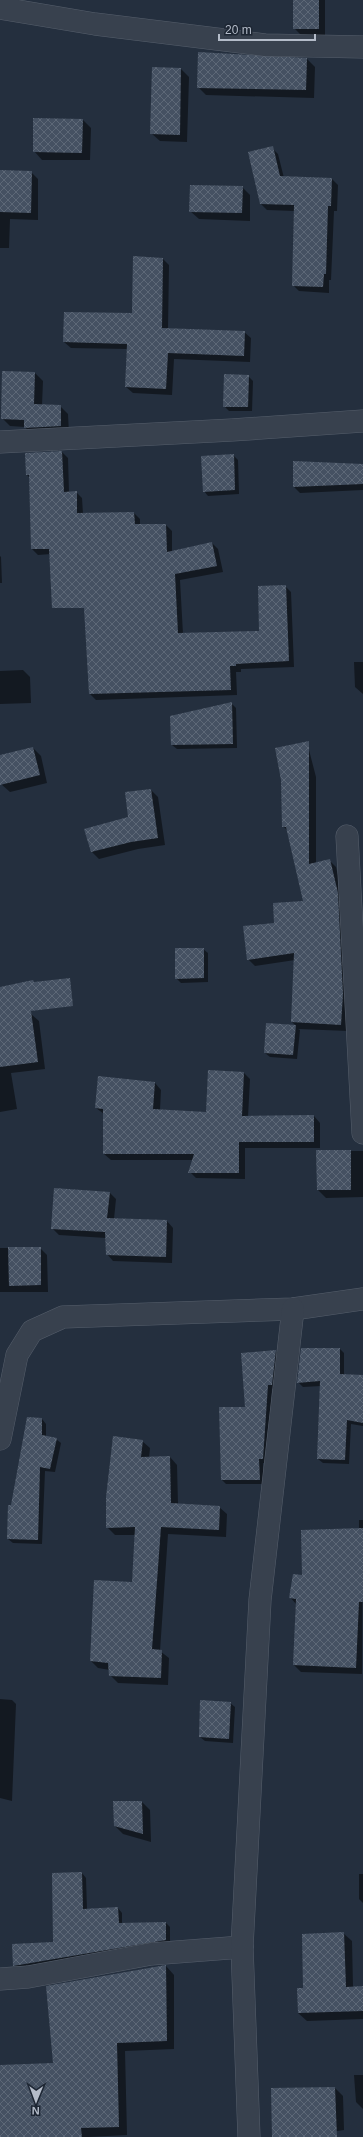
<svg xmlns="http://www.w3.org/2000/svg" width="363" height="2137" font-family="Helvetica,sans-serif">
<defs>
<pattern id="building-cross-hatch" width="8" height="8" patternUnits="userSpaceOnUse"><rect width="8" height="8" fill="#455162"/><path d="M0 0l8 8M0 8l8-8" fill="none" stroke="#5d6877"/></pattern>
</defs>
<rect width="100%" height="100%" fill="#242f3e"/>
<g fill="#0007">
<path d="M294,0H325V36L301,35L294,28Z"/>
<path d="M307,59L315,67L314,98L206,95L198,87Z"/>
<path d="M181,69L189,77L187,142L160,141L151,133Z"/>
<path d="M83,120L91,128L90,160H42L34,151Z"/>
<path d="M272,148L278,154L284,178L332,179L338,185L337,211H334L331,280H329V293L299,291L293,285L294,211L267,210L261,204Z"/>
<path d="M0,171L31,172L38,179V220L10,219L9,248H0Z"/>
<path d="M242,187L250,195V221L199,219L190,211Z"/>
<path d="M134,257L163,259L169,265L168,329L244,332L251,338L250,362L174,359L172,395L133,393L126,387L127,349L71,348L64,342L65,313L133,314Z"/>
<path d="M35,373L43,381L42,405L60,406L68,414L69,434L33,436L25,427L10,426L2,418Z"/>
<path d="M248,376L253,381L252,411H229L224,406Z"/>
<path d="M62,452L68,458L69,492H76L82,498L83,514L134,513L140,519V525H166L172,531V552L212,543L218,549L223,572L180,580L183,634L260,632L285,586L291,592L294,667L241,669V672H236L237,695L96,700L90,694L85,595L51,554L38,555L32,549L30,478L27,475Z"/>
<path d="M233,455L238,460L239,494L208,496L204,491Z"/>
<path d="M363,465V490L300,493L294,487Z"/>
<path d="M0,556L1,557L2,583H0Z"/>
<path d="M354,662H363V694L355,687Z"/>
<path d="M23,670L30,677L31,703L0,704V671Z"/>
<path d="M231,703L236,708L237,748L177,749L172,745Z"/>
<path d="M303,744L309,750L316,777V863L329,860L336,867L344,901L348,1031L298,1029L300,1030L297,1059L270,1057L265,1053L267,1024L296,1026L292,1022L295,960L255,966L248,959L275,923L304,901L288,831L283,826Z"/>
<path d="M33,748L41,756L47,783L10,792L1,784L0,756Z"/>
<path d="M151,790L158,797L165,845L138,849L99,859L92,852L129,818Z"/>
<path d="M203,949L208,953V982L181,983L176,978Z"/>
<path d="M31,1014L39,1021L45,1069L11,1073L17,1109L0,1112V1017Z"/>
<path d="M209,1071L244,1073L250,1079L248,1117L314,1116L320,1123V1148H245V1179L196,1178L190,1172L193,1160H111L104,1154V1114L96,1108L155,1083L161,1090L160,1110L207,1113Z"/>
<path d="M317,1151H363V1197L326,1198L318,1190Z"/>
<path d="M110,1193L116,1199L114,1219L167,1221L173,1228L172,1263L113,1261L107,1254L106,1238L59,1235L52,1228Z"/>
<path d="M0,1248H40L47,1255L48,1292H0Z"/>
<path d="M340,1349L344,1353V1375L363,1376V1426L351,1424L349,1464L323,1463L318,1459L321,1386L303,1387L298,1382Z"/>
<path d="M275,1351L280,1356L276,1389H272L267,1463H263L264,1484H226L222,1480L246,1408Z"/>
<path d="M42,1419L46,1424V1437L56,1439L61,1443L55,1472L45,1471L42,1544L13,1543L8,1539L12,1506Z"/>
<path d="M142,1441L150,1448L149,1458L170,1457L177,1465L178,1504L219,1507L227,1514L226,1537L168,1534L160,1651L169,1658L168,1685L118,1683L110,1675V1670L98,1668L91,1661L132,1583L136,1535H115L107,1527Z"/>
<path d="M359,1520H363L362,1674L301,1672L294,1665L296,1604L290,1597L303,1577L359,1530Z"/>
<path d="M0,1699L12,1700L16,1704L12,1801L0,1798Z"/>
<path d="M230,1703L235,1707L233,1743L205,1741L200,1737Z"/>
<path d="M142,1802L150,1810L151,1842L123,1834L115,1826Z"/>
<path d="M82,1873L86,1878L87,1910L118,1908L122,1913V1924L166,1923L170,1927V1945L18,1970L14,1965L54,1943Z"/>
<path d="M359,1874H363V1903L359,1899Z"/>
<path d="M343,1933L352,1941L353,1987H363V2019L307,2021L298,2013L304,1989Z"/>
<path d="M166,1966L174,1975V2049L125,2051L127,2135L88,2137H5L0,2132V2066L54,2064Z"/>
<path d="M354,2075H363V2109L356,2102Z"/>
<path d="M335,2088L343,2096L344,2130L300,2137H279L272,2089Z"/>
</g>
<g fill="url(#building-cross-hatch)">
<rect x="293" y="0" width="26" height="29"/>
<path d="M198,52L307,58L306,90L197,88Z"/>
<path d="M152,67L181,68L180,135L150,134Z"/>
<path d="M33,118L83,119L82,153L33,152Z"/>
<path d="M273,146L280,176L332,178L331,206H328L326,274H324L323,287L292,286L294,205L260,204L248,152Z"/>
<path d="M0,170L32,171L31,213L0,212Z"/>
<path d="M190,185L243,186L242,213L189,212Z"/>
<path d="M133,256L163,258L162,328L245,331L244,356L168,353L166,389L125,387L127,344L63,342L64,312L132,313Z"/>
<path d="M2,371L35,372L34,404L61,405V426L24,428V420L1,419Z"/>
<path d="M224,374L249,375L248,407H223Z"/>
<path d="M62,451L64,492L77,491V513L134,512L135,524H166L167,552L212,542L217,566L175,574L178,633L259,631L258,586L286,585L289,661L236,664V666H230L231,690L89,694L84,608H52L49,549H31L29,475H26L25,453Z"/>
<path d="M234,454L235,490L203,492L201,456Z"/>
<path d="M293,461L363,464V484L293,487Z"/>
<path d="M232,702L233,744L171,745L170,716Z"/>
<path d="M309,741V864L330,859L338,893L343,994L341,1025L291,1022L294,953L247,960L243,926L274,923L273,903L303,901L286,827H282L281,780L275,748Z"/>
<path d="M33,747L40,775L0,785V755Z"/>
<path d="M151,789L158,838L131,842L91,852L84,829L128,817L125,792Z"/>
<path d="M175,948H204V978L175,979Z"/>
<path d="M70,978L73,1006L31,1011L38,1062L0,1067V987L33,980L34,982Z"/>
<path d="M266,1023L296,1025L293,1055L264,1053Z"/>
<path d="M208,1070L244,1072L242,1116L314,1115V1142H239V1173H188L194,1154H103V1109L95,1108L98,1076L155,1082L153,1109L206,1112Z"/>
<path d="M316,1150H351V1190H317Z"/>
<path d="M54,1188L110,1192L107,1218L167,1220L166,1257L106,1255L105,1232L51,1229Z"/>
<path d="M8,1247H41V1285L9,1286Z"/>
<path d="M301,1348H340V1374L363,1375V1423L347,1420L345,1460L317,1459L320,1381L297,1383Z"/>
<path d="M276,1350L272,1385H268L263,1459H259L260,1480H221L219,1407H245L241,1353Z"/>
<path d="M27,1417L42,1418V1435L57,1438L50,1469L40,1467L38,1540L7,1539L8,1505H11Z"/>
<path d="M113,1436L143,1440L141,1457L170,1456L171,1503L220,1506L219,1530L161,1527L152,1649L162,1650L161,1678L109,1676L108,1663L90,1661L94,1580L132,1582L135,1527L106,1528V1497Z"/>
<path d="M363,1528V1602H359L356,1668L293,1665L296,1599L289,1598L293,1574L302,1575L301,1530Z"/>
<path d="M200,1700L231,1702L229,1739L199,1737Z"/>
<path d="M113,1801H142L143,1834L114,1826Z"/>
<path d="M82,1872L83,1909L118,1907L119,1923L166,1922V1940L13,1966L12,1944L53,1942L52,1873Z"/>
<path d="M344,1932L346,1987L363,1986V2011L298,2013L297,1988H303L302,1934Z"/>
<path d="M166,1965L167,2041L117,2043L119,2127L81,2128L82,2137H0V2065L53,2063L46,1986Z"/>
<path d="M335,2087L337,2137H272L271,2088Z"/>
</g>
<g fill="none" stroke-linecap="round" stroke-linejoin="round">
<g stroke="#565f6c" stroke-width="23">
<g id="minor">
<path d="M0,8L95,24L265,45L363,47"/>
<path d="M0,442L232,430L363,421"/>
<path d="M347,836L363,1133"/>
<path d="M0,1439L17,1355L32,1331L63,1317L293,1309L363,1299"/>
<path d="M0,1979L28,1977L151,1954L242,1947"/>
<path d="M249,2137L242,1947L260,1600L293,1309"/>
</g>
</g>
<use href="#minor" stroke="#38414e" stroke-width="22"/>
</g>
<g transform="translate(36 2101) rotate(181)" stroke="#1d2633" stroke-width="3" paint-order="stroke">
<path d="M0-3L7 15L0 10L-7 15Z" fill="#b4bcc9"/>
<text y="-6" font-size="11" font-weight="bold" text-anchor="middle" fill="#b4bcc9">N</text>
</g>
<path d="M219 34v6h96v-6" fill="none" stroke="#b4bcc9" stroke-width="2"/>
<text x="225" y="34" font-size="12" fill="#b4bcc9" stroke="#1d2633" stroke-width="3" paint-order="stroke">20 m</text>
</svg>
